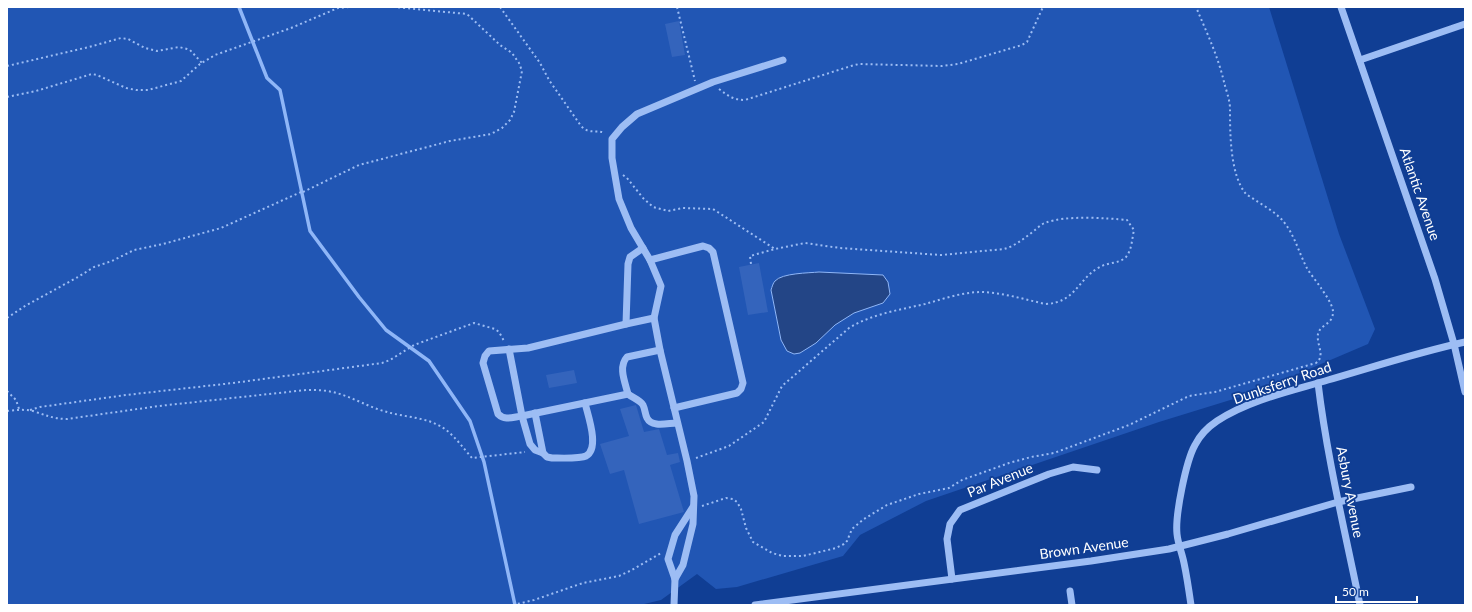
<svg xmlns="http://www.w3.org/2000/svg" width="1472" height="612" font-family="Lato,sans-serif">
<rect width="100%" height="100%" fill="#103e94"/>
<path fill="#2156b4" d="M7,7H1269L1339,234L1375,329L1368,344L1253,393L1159,422L926,501L860,535L843,556L737,587L716,589L697,574L661,600L640,605H7Z"/>
<path fill="#234586" stroke="#8fb6f7" d="M819,272L883,275L888,282L890,294L883,303L854,313L835,325L816,343L800,353L794,354L787,351L781,340L771,290C772,287 773,283 775,281C782,273 809,273 819,272Z"/>
<g fill="none" stroke-linecap="round" stroke-linejoin="round">
<path stroke="#8fb6f7" stroke-width="3.5" d="M239,7L267,78L280,90L310,231L359,297L386,330L429,361L470,421L484,462L515,605"/>
</g>
<g fill="#3464bc">
<path d="M679,21L685,55L672,57L665,24Z"/>
<path d="M759,263L768,312L748,315L739,267Z"/>
<path d="M574,370L577,383L549,388L546,375Z"/>
<path d="M636,405L644,432L659,429L667,455L678,453L680,462L670,465L684,512L639,524L624,470L610,474L600,444L629,436L620,409Z"/>
</g>
<g fill="none" stroke-linecap="round" stroke-linejoin="round">
<g stroke="#9dbdf4" stroke-width="2" stroke-dasharray="2 3" stroke-linecap="butt">
<path d="M500,7L540,63L549,80L581,126C590,135 595,129 605,133"/>
<path d="M677,7L695,81"/>
<path d="M7,66L89,47L121,38L128,39L145,48L157,51L179,47L187,49L190,50L202,63"/>
<path d="M719,89C728,96 734,100 745,100L851,66L859,64L942,66L958,64L1022,45L1027,42L1043,7"/>
<path d="M7,97L36,91L92,74L97,75L126,88L136,90H148L181,81L200,64L215,55L291,28L338,8L349,7"/>
<path d="M623,175L627,178L643,198L653,207L668,211L683,208L713,209L775,249"/>
<path d="M303,192L359,165L450,141L491,134L502,128L510,120L514,112L522,71L519,63L512,53L500,45L467,14L394,7"/>
<path d="M7,318L25,306L78,277L94,267L112,261L134,250L163,244L221,228L301,192"/>
<path d="M7,391L16,400L19,409"/>
<path d="M30,410L40,407L126,395L233,383L382,363L390,360L414,345L474,323L495,329L499,332L504,341"/>
<path d="M7,411C16,410 24,409 33,411C45,415 54,419 67,419L159,406L306,390C313,390 320,390 327,391C348,394 367,407 387,412C404,417 424,417 440,426C453,433 463,448 472,458L525,452"/>
<path d="M696,458L729,446L764,422L782,386L849,328C872,314 899,310 925,304C943,299 962,292 982,292C1003,293 1024,299 1045,304C1076,303 1078,278 1100,267C1108,262 1119,264 1126,257C1132,250 1132,238 1134,230L1127,220C1107,218 1064,215 1045,223C1041,224 1038,228 1035,230C1025,238 1015,246 1004,249L941,255L840,248L805,243L775,249L750,256L751,264"/>
<path d="M702,506L726,498L733,499L737,502L741,509L746,528L753,542L772,553L783,556H803L836,548L844,544L847,541L852,529L864,519L887,505L919,494L949,488L962,480L1009,463L1031,457L1054,453L1129,425L1189,396L1215,392L1316,363C1326,356 1316,344 1318,334C1320,324 1333,325 1333,312C1333,305 1325,294 1321,288C1317,282 1312,276 1308,270C1299,254 1295,235 1283,221C1276,212 1256,201 1246,194C1230,175 1230,133 1230,109C1230,100 1226,90 1224,82C1218,56 1206,31 1196,7"/>
<path d="M321,605H341"/>
<path d="M513,605L534,600L583,583L619,576L632,570L661,553"/>
</g>
<g stroke="#9dbdf4" stroke-width="7">
<path d="M1341,7L1435,279L1454,344L1465,392"/>
<path d="M1360,60L1465,24"/>
<path d="M650,260L703,246L709,248L713,252L743,383L741,389L737,393L674,408"/>
<path d="M626,324L628,264L630,257L643,248"/>
<path d="M509,349L522,416L530,444L535,450L543,453"/>
<path d="M660,350L627,357C618,367 625,382 628,394C633,398 640,400 643,405C645,409 645,414 647,418C652,428 668,423 677,423"/>
<path d="M1318,383C1327,458 1345,531 1360,605"/>
<path d="M628,394L522,416C513,417 505,421 498,414L483,363L485,356L489,351L528,348L626,324L654,318"/>
<path d="M535,413L543,453L547,457L552,458C560,458 580,459 586,456C600,448 588,416 585,403"/>
<path d="M675,579L683,565L693,524L694,496L687,461L660,350L654,318L661,286L650,260L631,228L619,199L612,158V139L622,127L637,114L713,82L783,60"/>
<path d="M952,579L947,539L950,524L960,510L1049,474L1073,467L1097,470"/>
<path d="M1070,591L1072,605"/>
<path d="M674,605L675,579L668,559L675,535L693,507"/>
<path d="M755,605L1091,561L1169,549L1228,534L1338,502L1411,487"/>
<path d="M1191,605C1189,591 1187,577 1184,563C1182,553 1178,544 1177,534C1175,515 1186,461 1195,445C1200,435 1208,427 1217,421C1249,400 1291,391 1328,380C1373,367 1419,352 1465,342"/>
</g>
</g>
<g text-anchor="middle" stroke-width="3.5" stroke-linejoin="round" paint-order="stroke">
<g font-size="14" fill="#fff" stroke="#103e94">
<text transform="translate(1420 194) rotate(71)" y="5">Atlantic Avenue</text>
<text transform="translate(1282 383) rotate(-19)" y="5">Dunksferry Road</text>
<text transform="translate(1000 480) rotate(-22)" y="5">Par Avenue</text>
<text transform="translate(1350 492) rotate(79)" y="5">Asbury Avenue</text>
<text transform="translate(1084 548) rotate(-8)" y="5">Brown Avenue</text>
</g>
</g>
<rect width="1472" height="612" fill="none" stroke="#ffffff" stroke-width="16"/>
<path d="M1336 596v6h81v-6" fill="none" stroke="#ffffff" stroke-width="2"/>
<text x="1342" y="596" font-size="12" fill="#ffffff" stroke="#103e94" stroke-width="3" paint-order="stroke">50 m</text>
</svg>
